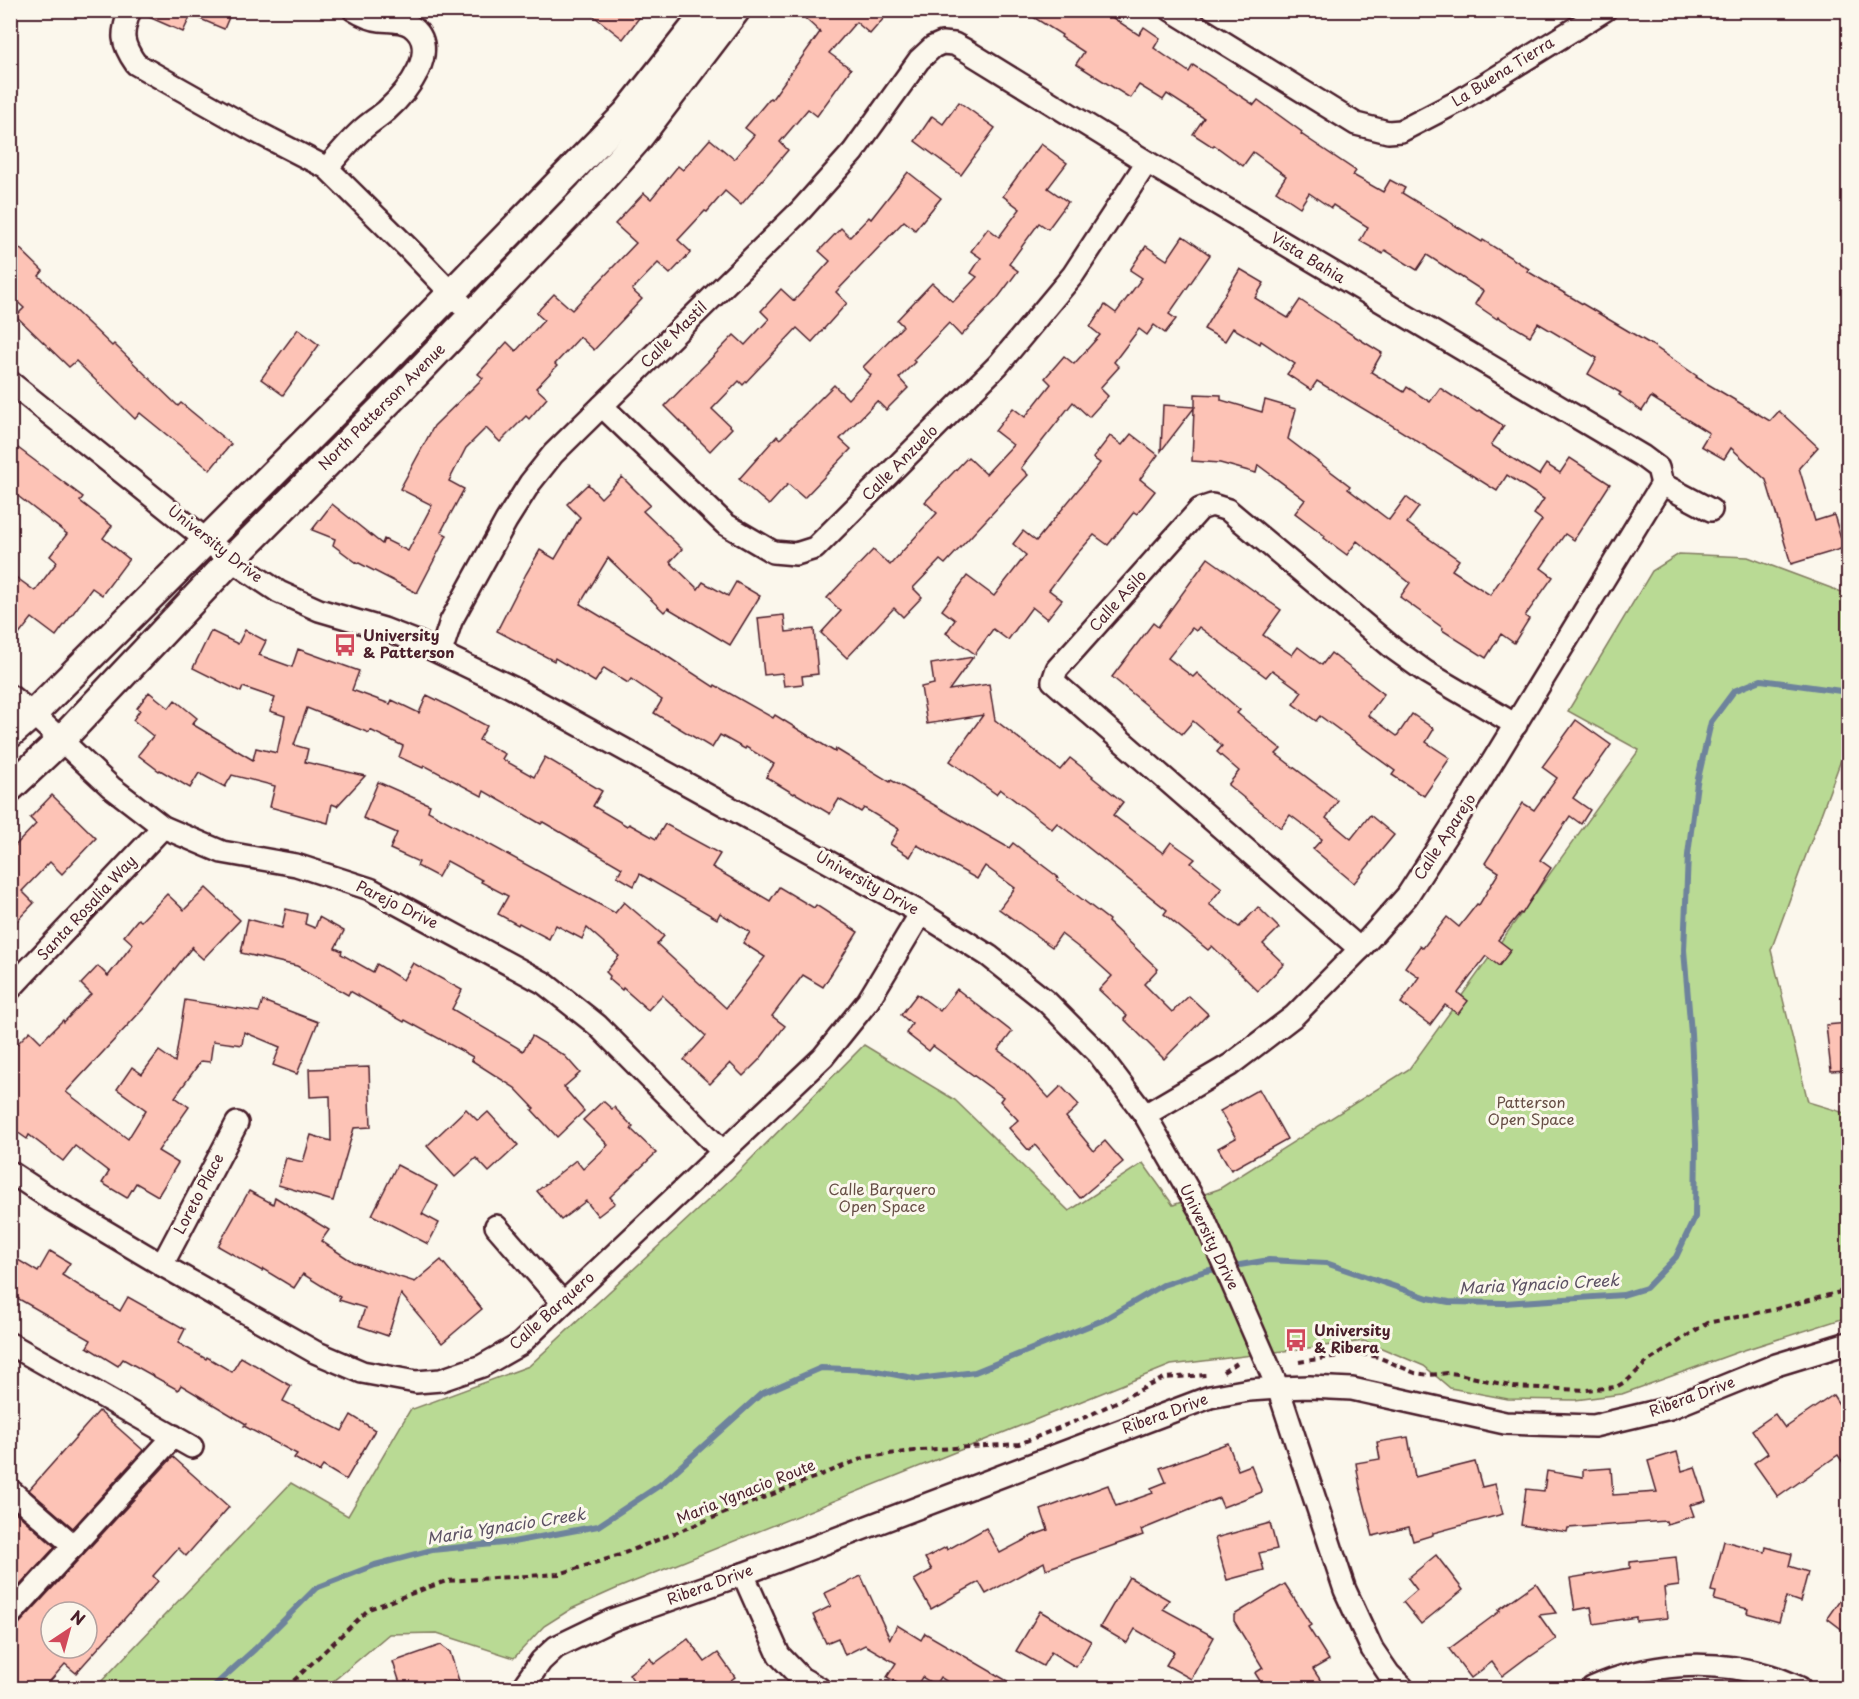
<svg xmlns="http://www.w3.org/2000/svg" width="1859" height="1699" font-family="'Playpen Sans',sans-serif">
<rect width="100%" height="100%" fill="#fbf7ec"/>
<filter id="ink" filterUnits="userSpaceOnUse"><feTurbulence type="fractalNoise" baseFrequency=".0167" numOctaves="2"/><feDisplacementMap in="SourceGraphic" scale="12" xChannelSelector="R" yChannelSelector="G"/><feConvolveMatrix kernelMatrix="1 2 1 2 8 2 1 2 1" color-interpolation-filters="sRGB"/></filter>
<g filter="url(#ink)">
<path fill="#b9da94" stroke="#827c60" stroke-width="1.5" d="M1679,554L1748,557L1847,594L1848,591V741L1771,950L1808,1102L1848,1114V1317L1741,1351L1622,1394L1575,1400L1508,1399L1450,1388L1424,1366L1365,1341L1171,1365L618,1588L571,1609L544,1626L514,1658L437,1633L389,1634L325,1688H95L291,1483L348,1516L410,1410L529,1366L732,1178L864,1045L955,1100L1069,1211L1143,1163L1173,1205L1219,1189L1409,1069L1639,750L1568,711L1652,571Z"/>
<g fill="none" stroke-linecap="round" stroke-linejoin="round">
<path stroke="#6e839c" stroke-width="6" d="M212,1688L255,1649L316,1588L375,1565L432,1550L513,1542L598,1526L660,1485L761,1394L821,1368L871,1370L918,1379L975,1372L1103,1320L1163,1285L1205,1271L1269,1260L1326,1263L1428,1298L1449,1302L1505,1303L1623,1295L1646,1288L1676,1257L1695,1217L1696,1144L1691,1033L1684,950L1688,855L1697,783L1711,722L1734,691L1761,680L1848,692"/>
</g>
<g fill="#fdc3b6" stroke="#4a1f2b" stroke-width="1.5" fill-rule="evenodd">
<path d="M142,10H232L224,29L191,15L183,32L142,14Z"/>
<path d="M586,10H645L623,39Z"/>
<path d="M796,10H891L870,34L856,22L829,53L851,69L817,116L808,109L780,142L788,150L741,205L725,191L707,212L705,211L678,240L691,252L670,274L658,263L632,290L642,299L594,350L580,337L555,364L557,366L536,388L547,398L529,419L526,416L500,442L486,428L466,448L449,481L464,489L441,532L447,535L417,593L357,562V563L333,545L335,539L312,530L332,504L382,544L384,539L408,551L432,505L400,489L434,426L483,378L478,374L507,342L516,351L544,320L536,313L554,294L572,310L636,243L615,224L644,193L651,199L678,166L683,170L710,139L734,159L754,135L745,128L770,98L772,99L820,32Z"/>
<path d="M1022,10H1101L1139,35L1144,27L1160,38L1154,48L1189,72L1193,65L1254,105L1258,100L1302,132L1301,134L1356,171L1353,175L1383,192L1390,180L1405,188L1402,193L1482,242L1483,240L1529,269L1527,271L1652,345L1697,376L1696,377L1770,421L1779,411L1818,447L1799,468L1815,521L1834,515L1844,548L1791,564L1766,480L1731,448L1724,459L1701,446L1709,433L1651,397L1642,411L1619,395L1621,393L1588,374L1597,358L1538,323L1530,336L1498,317L1497,319L1475,304L1483,291L1427,255L1417,270L1385,250L1383,254L1360,241L1368,227L1333,205L1331,208L1309,193L1300,207L1276,191L1286,176L1253,152L1243,166L1214,145L1213,147L1193,134L1204,118L1167,94L1163,100L1139,85L1130,98L1076,64L1084,52L1061,37L1062,35Z"/>
<path d="M959,102L995,128L961,175L915,141L932,116L943,124Z"/>
<path d="M1041,144L1067,163L1048,188L1068,202L1048,229L1039,223L1009,264L1018,271L997,299L961,336L949,323L913,360L915,362L899,378L908,388L886,410L877,401L840,439L851,449L804,498L788,484L769,505L739,479L777,436L780,439L834,385L848,399L871,375L863,367L903,326L897,320L932,283L953,302L977,277L971,273L981,258L971,251L988,228L999,237L1020,209L1003,196Z"/>
<path d="M908,172L941,198L915,230L904,221L836,292L847,303L812,342L797,328L743,385L739,381L712,409L732,428L710,451L665,406L734,335L745,345L769,319L761,311L781,289L794,301L830,261L819,251L841,228L850,237L869,217L871,219Z"/>
<path d="M1183,236L1210,255L1169,314L1176,319L1165,333L1154,325L1147,335L1139,329L1114,362L1119,367L1100,388L1108,396L1089,417L1073,402L1021,468L1028,475L945,564L940,560L913,588L922,597L903,617L894,608L847,658L821,633L841,611L827,598L873,550L890,565L937,513L925,502L968,457L986,474L1013,445L995,431L1013,408L1025,417L1051,384L1045,378L1064,356L1074,364L1100,335L1090,327L1105,305L1116,313L1142,278L1130,270L1146,246L1167,260Z"/>
<path d="M10,239L43,271L39,276L112,346L114,344L178,406L181,403L231,444L210,470L140,413L135,419L76,361L69,367L16,316L24,308L10,295Z"/>
<path d="M1240,269L1264,283L1255,298L1288,318L1300,300L1351,334L1382,353L1371,372L1404,392L1407,387L1430,402L1440,388L1477,412L1479,410L1504,426L1491,445L1539,475L1546,464L1560,473L1570,458L1610,484L1574,540L1565,534L1541,568L1553,577L1525,616L1529,619L1514,643L1501,634L1486,658L1442,630L1443,628L1400,597L1410,583L1357,541L1347,555L1324,538L1325,536L1295,513L1305,500L1258,465L1256,473L1220,463L1192,461L1194,408L1161,451L1163,405L1195,407V394L1221,395V400L1262,412L1265,400L1296,409L1288,439L1350,486L1348,489L1389,520L1406,497L1419,507L1407,523L1459,560L1452,570L1490,595L1542,520L1534,514L1544,499L1507,475L1497,491L1377,416V417L1317,381L1311,390L1287,374L1295,364L1261,341L1260,344L1233,328L1225,341L1204,329Z"/>
<path d="M298,329L319,345L283,395L261,379Z"/>
<path d="M1131,434L1158,455L1140,479L1155,491L1137,514L1134,512L1108,545L1094,535L1076,555L1049,590L1062,600L1047,619L1032,607L1008,640L993,629L975,654L946,633L955,620L942,610L967,576L994,596L1026,555L1013,544L1023,531L1036,541L1100,463L1093,458L1110,436L1122,445Z"/>
<path d="M10,442L83,497L80,501L112,526L103,538L129,559L102,595L92,588L56,636L32,618L10,646V573L35,591L57,562L50,556L67,534L10,490Z"/>
<path d="M622,477L650,505L643,511L682,549L670,562L698,589L703,582L728,596L736,582L760,596L730,645L668,608L664,612L608,558L580,604L662,653L714,687L715,685L773,718L775,715L835,752L836,749L890,782L891,780L1009,848L1013,843L1058,877L1057,880L1109,920L1108,922L1158,969L1144,984L1172,1012L1189,996L1208,1014L1164,1059L1124,1019L1127,1016L1099,990L1112,976L1091,957L1061,934L1052,947L999,909L1015,888L985,866L977,879L917,845L910,857L890,844L899,829L864,808L861,812L839,799L830,814L795,793L794,794L766,777L774,764L746,747L745,749L720,735L712,748L654,713L662,700L631,679L628,683L604,668L595,682L555,658L554,661L497,631L526,574L540,550L555,559L580,517L567,504L588,484L601,498Z"/>
<path d="M1208,558L1281,610L1263,635L1292,655L1298,647L1322,665L1331,653L1384,694L1368,715L1397,736L1412,714L1434,729L1426,742L1450,758L1424,796L1392,775L1395,771L1320,716L1316,721L1293,704L1302,692L1272,670L1266,677L1199,627L1196,631L1192,628L1168,658L1193,677L1197,673L1240,710L1237,713L1281,749L1276,754L1338,801L1326,818L1351,839L1370,815L1394,835L1354,883L1313,849L1322,839L1290,815L1281,828L1228,785L1239,771L1217,752L1222,746L1193,721L1182,734L1112,677L1153,623L1158,627Z"/>
<path d="M784,615L786,632L814,629L818,674L802,676L803,684L784,686L782,673L764,675L758,618Z"/>
<path d="M245,630L266,641L259,655L292,667L298,649L359,671L352,690L390,704L392,700L419,713L427,695L455,709L487,726L479,740L505,754L502,759L534,777L545,757L602,791L593,806L627,826L629,824L656,839L665,824L720,854L712,867L770,901L779,887L814,908L816,905L858,932L823,987L803,975L772,1016L785,1026L760,1059L743,1076L730,1063L710,1084L684,1060L706,1036L662,995L648,1010L623,988L622,990L609,979L610,976L606,972L619,956L587,928L582,939L556,925L549,939L519,923L518,925L498,914L508,896L481,882L482,880L447,861L438,877L417,866L419,862L390,849L397,833L363,818L378,782L430,805L428,811L615,913L624,902L664,936L657,944L726,1008L765,957L743,943L750,932L720,913L717,919L640,874L634,886L617,876L622,868L543,822L541,824L484,791L482,796L424,765L423,768L399,757L403,746L370,730L369,733L307,708L294,745L308,749L305,762L365,776L337,806L332,804L328,823L270,807L275,786L232,775L225,787L199,773L190,788L160,770L159,771L138,755L153,736L133,720L140,710L137,708L149,692L169,708L175,700L197,718L192,724L253,760L256,748L277,753L285,716L270,711L275,698L243,687L241,692L193,668L211,631L238,644Z"/>
<path d="M973,657L949,690L989,684L995,720L1060,770L1070,758L1093,776L1092,777L1123,802L1113,815L1163,853L1171,842L1195,859L1191,863L1222,888L1209,904L1239,927L1258,907L1279,928L1263,944L1284,964L1258,991L1212,946L1208,950L1164,914L1167,910L1057,823L1052,829L1000,789L996,794L950,761L983,715L927,724L921,687L934,684L931,664Z"/>
<path d="M1576,720L1611,745L1573,798L1590,810L1581,824L1570,816L1540,860L1551,868L1522,914L1520,913L1498,940L1511,950L1499,966L1486,956L1458,993L1468,1001L1458,1014L1445,1005L1430,1025L1401,1003L1419,977L1405,967L1420,946L1423,948L1447,917L1459,927L1477,904L1479,905L1499,872L1485,863L1523,803L1534,810L1557,778L1542,767Z"/>
<path d="M52,795L96,838L62,874L50,862L22,891L34,903L10,928V851L36,824L30,818Z"/>
<path d="M206,888L240,920L203,959L192,949L193,946L143,1009L66,1092L128,1139L146,1110L117,1089L132,1067L142,1074L159,1051L175,1062L185,1000L259,1012L263,1001L318,1022L297,1074L273,1065L280,1047L244,1032L242,1045L213,1041L210,1062L201,1061L175,1097L189,1107L158,1151L178,1163L158,1196L136,1183L127,1198L102,1183L109,1172L75,1146L63,1161L29,1135L27,1139L10,1127V1051L30,1031L41,1042L63,1020L64,1022L91,994L81,984L98,966L108,976L133,944L124,936L138,919L141,921L167,894L184,910Z"/>
<path d="M286,909L307,914L305,924L315,928L319,917L344,931L335,948L342,951L341,954L373,972L377,964L403,980L413,963L462,990L452,1009L523,1051L532,1036L565,1056L580,1073L564,1087L567,1089L566,1090L584,1111L557,1137L532,1110L534,1108L515,1088L471,1060L473,1057L405,1020L404,1022L350,991L348,995L297,966L241,953L248,919L282,928Z"/>
<path d="M957,989L1012,1032L998,1050L1017,1064L1049,1098L1061,1086L1079,1105L1066,1117L1094,1151L1105,1141L1123,1162L1080,1198L1035,1145L1029,1151L1009,1128L1018,1120L1000,1101L1003,1097L933,1046L929,1051L906,1033L912,1024L901,1015L917,994L940,1011Z"/>
<path d="M1848,1023V1070L1831,1071L1826,1025Z"/>
<path d="M369,1067L371,1127L354,1128L333,1201L278,1185L286,1158L303,1162L311,1135L331,1141L330,1096L310,1097L309,1069Z"/>
<path d="M1259,1089L1287,1139L1231,1170L1218,1148L1236,1138L1220,1111Z"/>
<path d="M603,1101L612,1109L614,1107L633,1127L631,1129L656,1153L610,1197L615,1203L598,1216L586,1201L561,1220L537,1191L576,1160L583,1169L608,1145L583,1120Z"/>
<path d="M466,1109L478,1121L488,1112L518,1145L489,1172L476,1158L455,1177L427,1146Z"/>
<path d="M397,1165L437,1186L422,1214L439,1223L428,1244L372,1215Z"/>
<path d="M249,1191L273,1204L275,1197L329,1230L321,1241L353,1262L415,1282L441,1260L482,1309L442,1343L401,1294L388,1336L359,1326L365,1308L339,1300L340,1297L303,1274L294,1288L263,1269L262,1271L218,1246Z"/>
<path d="M50,1251L70,1263L62,1275L120,1311L128,1297L185,1329L178,1343L206,1359L207,1357L232,1372L241,1357L291,1386L283,1401L342,1431L351,1415L375,1430L346,1480L323,1466L319,1472L294,1458L297,1454L244,1426L246,1424L181,1385L178,1390L123,1359L118,1366L87,1347L91,1340L10,1294V1255L38,1272Z"/>
<path d="M1833,1395L1848,1418V1470L1838,1455L1778,1497L1754,1463L1768,1453L1752,1430L1775,1414L1785,1428Z"/>
<path d="M99,1411L143,1450L73,1528L29,1490Z"/>
<path d="M1408,1437L1415,1477L1475,1462L1482,1487L1495,1484L1503,1514L1433,1533V1535L1413,1541L1409,1527L1373,1536L1360,1487L1356,1463L1380,1459L1377,1442Z"/>
<path d="M1228,1443L1238,1470L1251,1465L1262,1492L1223,1507L1219,1498L1141,1530L1143,1535L1046,1569L1044,1562L986,1594L979,1582L931,1609L914,1580L932,1570L925,1558L946,1547L947,1550L986,1528L1000,1553L1034,1535L1048,1530L1041,1510L1108,1485L1116,1506L1153,1493L1151,1488L1166,1482L1160,1468Z"/>
<path d="M1677,1452L1682,1471L1695,1467L1706,1501L1690,1505L1694,1516L1667,1524L1666,1521L1568,1528L1567,1532L1521,1525L1526,1489L1544,1491L1547,1471L1583,1477V1470L1611,1468L1613,1495L1657,1492L1648,1461Z"/>
<path d="M173,1457L229,1507L186,1556L178,1548L153,1576L158,1581L76,1673L65,1664L43,1689H10V1627L19,1624ZM51,1612H87V1648H51Z"/>
<path d="M12,1509L55,1547L10,1596V1510Z"/>
<path d="M1270,1523L1277,1549L1259,1553L1264,1570L1227,1580L1215,1538Z"/>
<path d="M1724,1541L1765,1552L1766,1547L1792,1554L1789,1566L1808,1572L1800,1602L1786,1597L1779,1622L1747,1613L1748,1609L1714,1600L1716,1592L1711,1591Z"/>
<path d="M1436,1555L1463,1590L1421,1624L1403,1602L1417,1590L1408,1578Z"/>
<path d="M1676,1557L1679,1586L1664,1588L1667,1618L1636,1621V1617L1594,1624L1591,1607L1575,1610L1570,1578L1630,1568V1562Z"/>
<path d="M861,1576L890,1639L897,1625L921,1640L925,1633L1021,1689H959L940,1677L935,1685L922,1677L915,1689H907L887,1677L896,1663L865,1645L845,1655L838,1638L826,1643L813,1615L831,1606L825,1593Z"/>
<path d="M1129,1577L1169,1600L1163,1609L1214,1637L1191,1679L1166,1665L1174,1652L1135,1629L1127,1643L1100,1627Z"/>
<path d="M1536,1583L1556,1613L1539,1615L1556,1639L1531,1656L1530,1655L1502,1676L1492,1662L1471,1678L1449,1649L1500,1611L1498,1610Z"/>
<path d="M1285,1584L1311,1625L1308,1627L1329,1660L1313,1669L1321,1681L1309,1689H1265L1255,1673L1263,1668L1234,1621V1615Z"/>
<path d="M1848,1588V1634L1827,1618Z"/>
<path d="M1040,1611L1091,1641L1076,1667L1051,1652L1043,1666L1016,1651Z"/>
<path d="M688,1639L705,1662L718,1653L735,1677L719,1689H639L629,1674L650,1658L654,1664Z"/>
<path d="M441,1645L450,1652L459,1681L436,1689H402L393,1662Z"/>
</g>
<g fill="none" stroke-linecap="round" stroke-linejoin="round">
<g stroke="#4a1f2b" stroke-width="26">
<g id="minor">
<path d="M130,10C121,34 121,43 136,64L255,131L327,168L409,249L472,315"/>
<path d="M1171,10L1356,124L1388,132L1401,131L1457,102L1605,10"/>
<path d="M327,168C339,154 350,140 364,128C371,122 379,117 386,111C406,93 443,49 411,26C403,20 390,21 380,20C371,19 362,15 354,10"/>
<path d="M10,382L231,560L279,592L319,610L384,629L415,641L511,687L921,913L989,956L1047,1002L1098,1053L1145,1115L1202,1214L1278,1388L1345,1590L1372,1649L1389,1674L1403,1688"/>
<path d="M602,406L725,524L773,552L796,554L815,548L998,365L1073,275L1147,162"/>
<path d="M1662,484L1711,510"/>
<path d="M441,652L451,621L506,521L530,483L553,454L801,210L853,152L919,60L933,47L942,43L954,44L967,51L1147,162L1642,456L1658,468L1662,484"/>
<path d="M10,696L33,714L111,787L163,827L222,852L296,865L370,889L544,983L597,1025L723,1152"/>
<path d="M1360,949L1053,681L1057,669L1200,509L1212,505L1228,510L1394,649L1426,672L1516,725"/>
<path d="M10,989L163,827"/>
<path d="M1145,1115L1230,1065L1294,1016L1360,949L1407,896L1474,792L1662,484"/>
<path d="M10,1172L51,1199L162,1265L315,1352L362,1372L416,1382L441,1380L482,1366L519,1345L823,1057L868,1001L921,913"/>
<path d="M496,1226L563,1303"/>
<path d="M162,1265L237,1123"/>
<path d="M10,1344L192,1447"/>
<path d="M10,1490L74,1546"/>
<path d="M743,1574L779,1655L801,1678L819,1688"/>
<path d="M10,1615L174,1436"/>
<path d="M522,1688L541,1661L556,1647L612,1620L743,1574L1210,1397L1249,1390L1278,1388L1310,1387L1352,1389L1505,1423L1594,1426L1670,1408L1776,1365L1848,1343"/>
<path d="M1592,1688C1647,1663 1711,1658 1770,1676C1780,1679 1791,1684 1800,1688"/>
</g>
</g>
<g stroke="#4a1f2b" stroke-width="32">
<g id="major">
<path d="M10,734L33,714L355,392L626,114L708,10"/>
<path d="M10,788L61,740L231,560L414,376L589,194L636,141L736,10"/>
</g>
</g>
<g stroke="#4a1f2b" stroke-width="4" stroke-dasharray="6 4.5" stroke-linecap="butt">
<path d="M1299,1362L1357,1353L1378,1357L1415,1373L1429,1375L1448,1373L1459,1374L1514,1387L1586,1390L1616,1387L1628,1380L1647,1362L1707,1323L1772,1310L1848,1290"/>
<path d="M1223,1372L1237,1363"/>
<path d="M286,1688L369,1609L446,1581L559,1574L617,1556L866,1457L921,1450L1019,1444L1088,1416L1164,1378L1207,1375"/>
</g>
<use href="#minor" stroke="#fbf7ec" stroke-width="21"/>
<use href="#major" stroke="#fbf7ec" stroke-width="27"/>
</g>
</g>
<defs>
<g id="bus-bare" transform="scale(1.8)"><path d="M-5-6H5V4H4V6H2V4H-2V6H-4V4H-5ZM-3.5-4V0h7V-4ZM-3.5 1.2v1.5H-2V1.2ZM2 1.2v1.5H3.5V1.2Z" fill="#d1495b" stroke="#fbf7ec" stroke-width="2.5" paint-order="stroke"/></g>
</defs>
<g fill-rule="evenodd">
<use href="#bus-bare" x="345" y="645"/>
<use href="#bus-bare" x="1296" y="1340"/>
</g>
<g text-anchor="middle" stroke-width="6" stroke-linejoin="round" paint-order="stroke">
<g font-size="15" fill="#4a1f2b" stroke="#fbf7ec">
<text transform="translate(1503 72) rotate(-32)" y="5">La Buena Tierra</text>
<text transform="translate(1308 258) rotate(31)" y="5">Vista Bahia</text>
<text transform="translate(674 335) rotate(-45)" y="5">Calle Mastil</text>
<text transform="translate(382 407) rotate(-45)" y="5">North Patterson Avenue</text>
<text transform="translate(900 463) rotate(-45)" y="5">Calle Anzuelo</text>
<text transform="translate(215 544) rotate(38)" y="5">University Drive</text>
<text transform="translate(1118 601) rotate(-48)" y="5">Calle Asilo</text>
<text transform="translate(1445 837) rotate(-57)" y="5">Calle Aparejo</text>
<text transform="translate(867 883) rotate(29)" y="5">University Drive</text>
<text transform="translate(397 905) rotate(26)" y="5">Parejo Drive</text>
<text transform="translate(87 908) rotate(-47)" y="5">Santa Rosalia Way</text>
<text transform="translate(199 1194) rotate(-62)" y="5">Loreto Place</text>
<text transform="translate(1209 1237) rotate(64)" y="5">University Drive</text>
<text transform="translate(552 1311) rotate(-42)" y="5">Calle Barquero</text>
<text transform="translate(1692 1397) rotate(-20)" y="5">Ribera Drive</text>
<text transform="translate(1165 1414) rotate(-20)" y="5">Ribera Drive</text>
<text transform="translate(746 1492) rotate(-22)" y="5">Maria Ygnacio Route</text>
<text transform="translate(710 1585) rotate(-20)" y="5">Ribera Drive</text>
</g>
<g font-size="15" font-weight="bold" fill="#4a1f2b" stroke="#fbf7ec" text-anchor="start">
<text x="363" y="641">University<tspan x="363" dy="17">&amp; Patterson</tspan></text>
<text x="1314" y="1336">University<tspan x="1314" dy="17">&amp; Ribera</tspan></text>
</g>
<g font-size="15" fill="#664e45" stroke="#fbf7ec">
<text x="1531" y="1108">Patterson<tspan x="1531" dy="17">Open Space</tspan></text>
<text x="882" y="1195">Calle Barquero<tspan x="882" dy="17">Open Space</tspan></text>
</g>
<g font-size="16" font-style="italic" fill="#5c5163" stroke="#fbf7ec">
<text transform="translate(1539 1284) rotate(-3)" y="6">Maria Ygnacio Creek</text>
<text transform="translate(506 1526) rotate(-9)" y="6">Maria Ygnacio Creek</text>
</g>
</g>
<rect width="1859" height="1699" fill="none" stroke="#fbf7ec" stroke-width="36"/>
<rect x="18" y="18" width="1823" height="1663" fill="none" stroke="#4a1f2b" stroke-width="2" filter="url(#ink)"/>
<g transform="translate(69 1630) rotate(36)"><circle r="28" fill="#fbf7ec" stroke="#b4a19f" stroke-width="1.5"/>
<path d="M0-4.5L10 22L0 15L-10 22Z" fill="#d1495b"/>
<text y="-9" font-size="16" font-weight="bold" text-anchor="middle" fill="#4a1f2b">N</text>
</g>
</svg>
